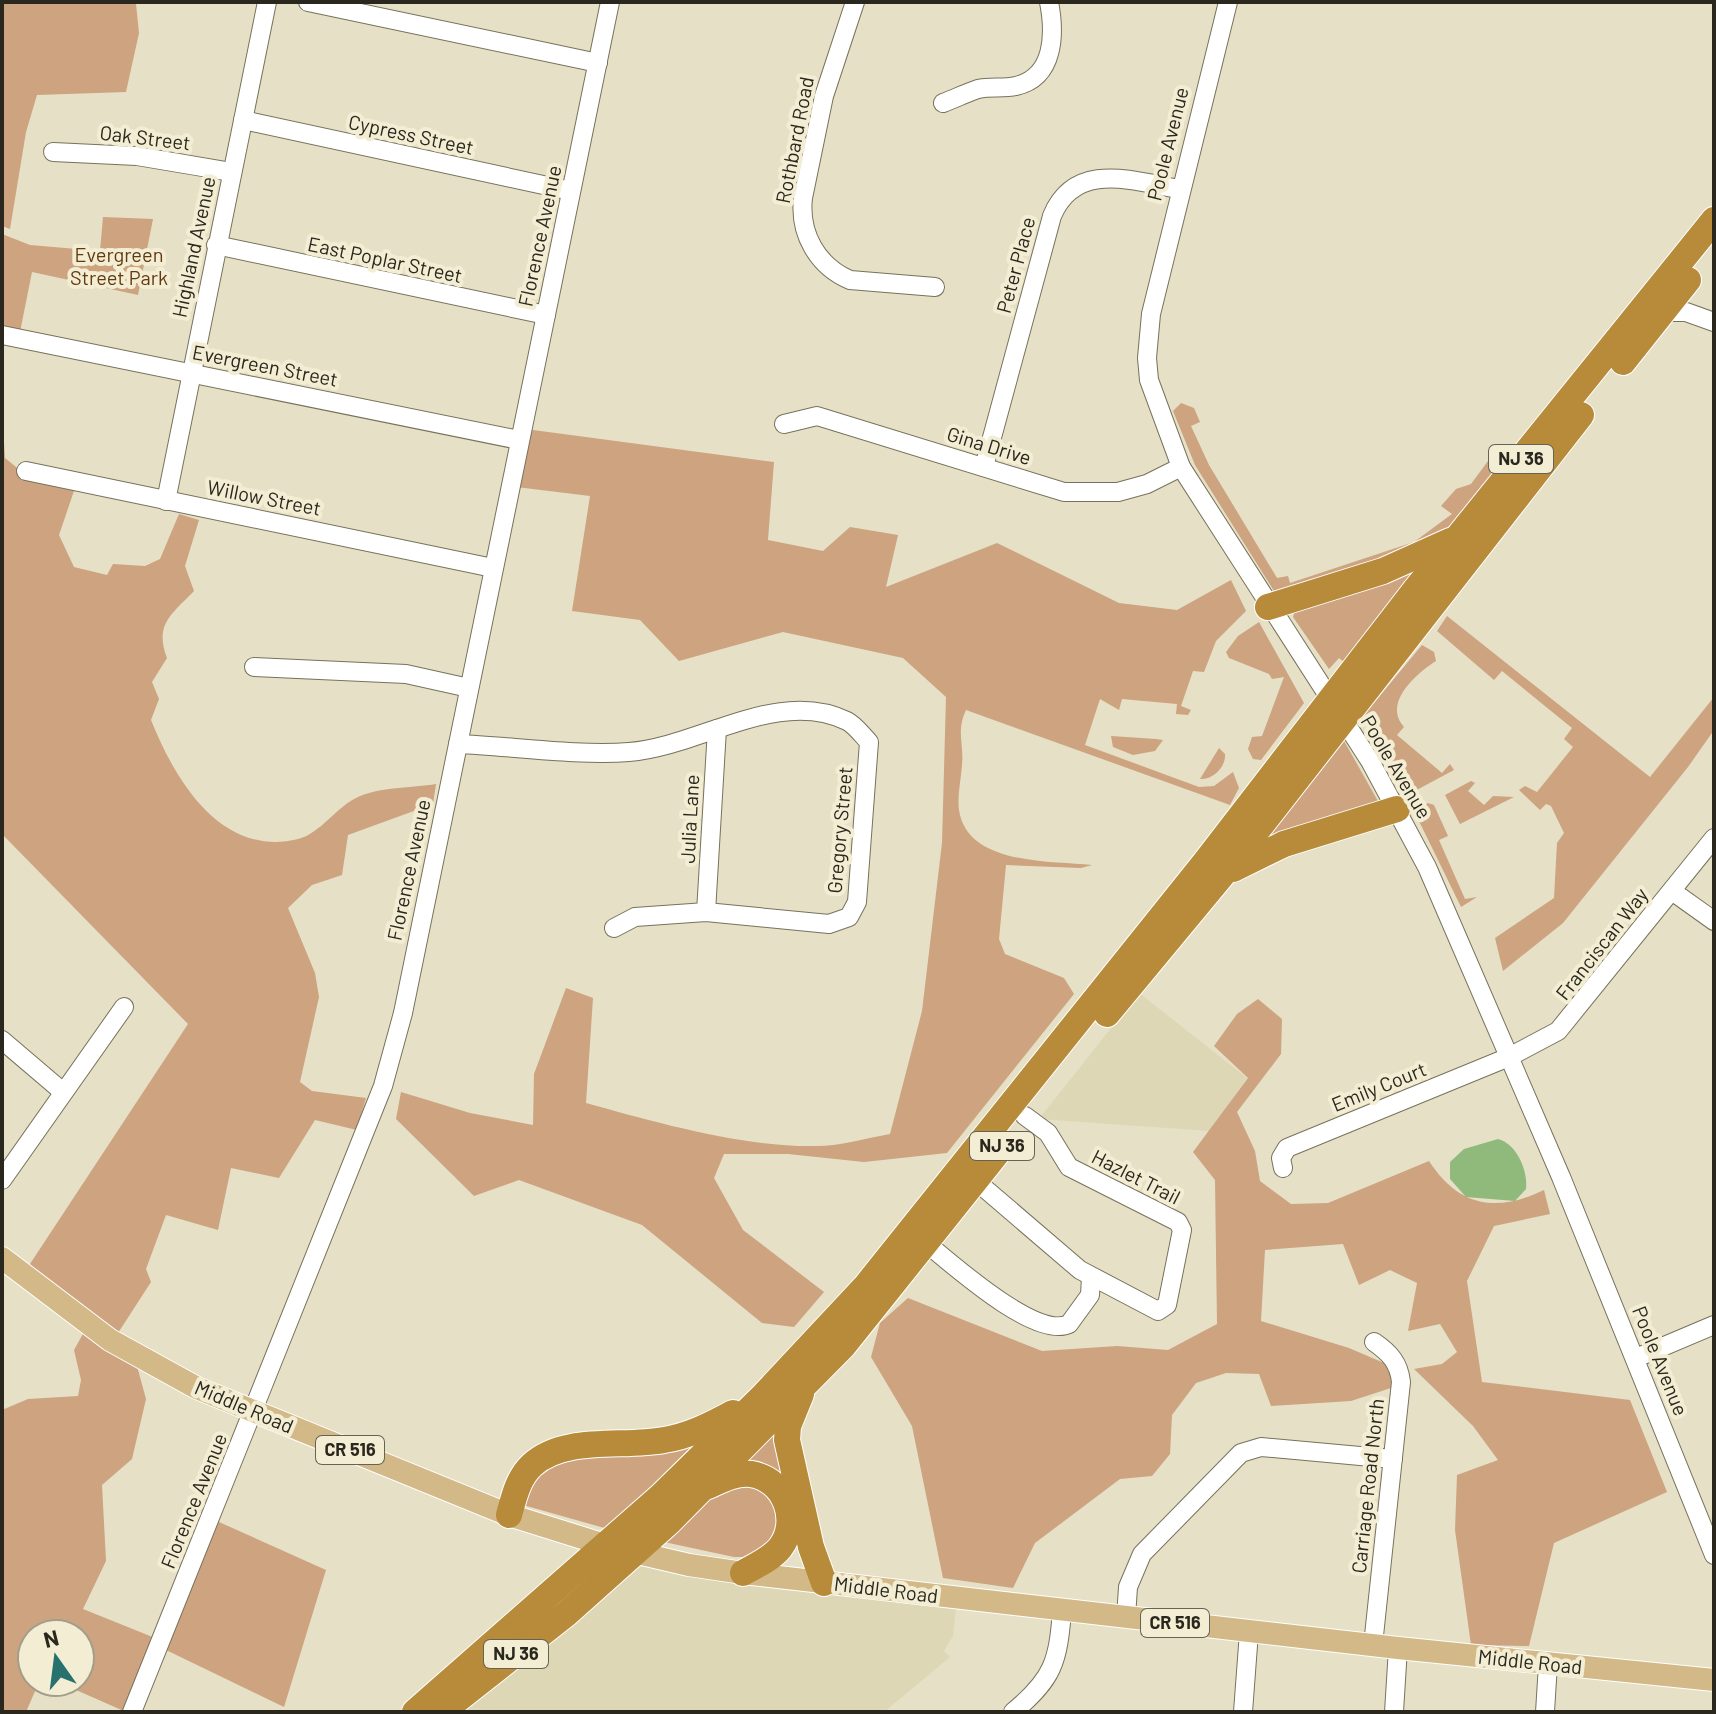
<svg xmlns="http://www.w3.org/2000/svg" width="1716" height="1714" font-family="Barlow,sans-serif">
<rect width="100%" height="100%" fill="#e5e0c6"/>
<g fill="#ddd7b5">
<path d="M1139,993L1247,1078L1210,1131L1039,1119Z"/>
<path d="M644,1566L769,1588L956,1608L953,1636L944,1651L950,1657L884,1712H460L637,1567Z"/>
</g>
<g fill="#cda380">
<path d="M2,2H148L136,4L139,33L126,92L37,95L26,132L10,229L2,226Z"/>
<path d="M103,217L153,219L138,295L32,272L20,332L2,328V234L30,245L100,251Z"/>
<path d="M1181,403L1194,408L1200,422L1191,426L1209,465L1277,578L1288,576L1290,583L1414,542L1452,514L1441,506L1456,489L1471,484L1488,461L1494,473L1452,525L1436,539L1281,593L1274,591L1195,465L1173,411Z"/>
<path d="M2,410L5,458L21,471L77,482L59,535L74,567L107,575L113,564L145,566L160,559L179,514L199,520L185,566L194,591C172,614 154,624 167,658L152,682L159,699L151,720C175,780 221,858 298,839C320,834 337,806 358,797C379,787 413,788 436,784L433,804L348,835L342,875L312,885L288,908L315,973L319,997L300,1082L312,1091L366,1098L357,1130L315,1120L279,1178L231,1168L218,1230L166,1215L146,1269L151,1282L118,1333L28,1267L188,1024L2,834Z"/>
<path d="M518,428L774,462L768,540L823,551L850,527L898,535L886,587L997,543L1119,603L1177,610L1231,580L1246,611L1216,641L1204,672L1193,671L1181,706L1191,710L1188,715L1176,714L1177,704L1122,699L1119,710L1100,699L1085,745L1199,787L1214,786L1233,772L1239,788L1230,805L966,710C956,732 964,742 962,765C961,781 956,799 960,815C972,865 1052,861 1092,865L1081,868L1006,865L999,939L1005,954L1064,978L1074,994L947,1153L864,1162L788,1154H724L714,1178L743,1230L824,1292L794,1327L762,1323L642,1225L519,1180L474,1196L396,1119L401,1092L470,1113L533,1125L534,1074L566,988L593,998L586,1103C654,1122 746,1148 817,1146C841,1146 867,1138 890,1134L922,1011L942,843L946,697L903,658L783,632L679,661L640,620L572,611L590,496L507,486Z"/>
<path d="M1420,565L1344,662L1339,658L1329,669L1293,617L1295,610Z"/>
<path d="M1447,616L1650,777L1714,697V730L1688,767L1563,923L1503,971L1495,938L1554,898L1557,843L1564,833L1551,806L1546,804L1540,810L1519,790L1525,786L1537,792L1573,747L1564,739L1572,728L1502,671L1494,680L1437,631Z"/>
<path d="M1259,622L1304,703L1261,760L1253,759L1248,749L1252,737L1262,736L1284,677L1272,679L1269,674L1229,658L1226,652L1238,636Z"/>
<path d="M1422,645L1434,652L1436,661C1417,673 1382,703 1404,727L1397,735L1442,773L1450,764L1454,770L1411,793L1401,788L1363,716Z"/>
<path d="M1111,736L1156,739L1163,740L1155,751L1133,755L1113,747Z"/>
<path d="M1343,739L1379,803L1260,844Z"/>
<path d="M1219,748L1225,754C1226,767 1213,780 1200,779Z"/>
<path d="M1471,781L1475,783L1468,791L1484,805L1493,796L1514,797L1460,824L1445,795Z"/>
<path d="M1428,803L1434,805L1448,836L1439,840L1465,899L1477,897L1461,907L1417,817L1418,810Z"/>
<path d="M1258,999L1282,1019L1281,1054L1237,1112L1255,1151L1260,1181L1291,1204L1328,1203L1429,1161C1459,1207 1496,1213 1544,1190L1550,1214L1494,1226L1467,1281L1482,1382L1630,1400L1667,1492L1554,1543L1529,1646L1471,1645L1455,1530L1457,1475L1498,1460L1473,1426L1414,1369L1442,1364L1457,1352L1440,1324L1408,1331L1417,1283L1390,1270L1359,1285L1343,1244L1265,1250L1261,1321L1349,1348L1391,1366L1394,1387L1351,1401L1271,1406L1259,1374L1226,1373L1196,1383L1172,1415L1170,1454L1152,1476L1120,1479L1035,1543L1013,1588L943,1578L912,1426L871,1357L880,1323L908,1298L1042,1351L1117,1346L1168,1350L1217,1324L1215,1180L1193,1152L1248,1078L1214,1046L1237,1014Z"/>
<path d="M84,1332L137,1366L146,1399L132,1459L102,1485L106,1561L83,1609L160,1640L210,1518L326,1570L284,1707L164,1649L126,1712L58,1682H80V1634H32V1682H39L26,1712H2V1410L28,1399L78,1396L81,1380L74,1350Z"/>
<path d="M781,1424L791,1488L746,1462Z"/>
<path d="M700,1438L608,1529L523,1505L528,1481L548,1459Z"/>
<path d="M724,1483L763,1484L785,1523L755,1557H734L664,1542Z"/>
</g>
<path fill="#90ba7b" d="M1498,1139C1517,1144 1528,1171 1526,1189L1515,1201L1466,1197L1450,1179V1162L1464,1149Z"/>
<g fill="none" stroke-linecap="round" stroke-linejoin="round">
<g stroke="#77725b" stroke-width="20">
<g id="minor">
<path d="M308,2L598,63"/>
<path d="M855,2L824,96L803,198C799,233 817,266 850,280L935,287"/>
<path d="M1228,2L1151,314L1147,358L1149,380L1181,467L1370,761L1427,867L1561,1177L1714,1555"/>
<path d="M943,103C954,99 966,93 978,89C990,86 1003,89 1016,86C1055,77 1055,33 1049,2"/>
<path d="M243,120L571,191"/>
<path d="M53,152L137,156L232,172"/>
<path d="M216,245L546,315"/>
<path d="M1665,312H1686L1714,322"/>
<path d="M2,335L519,440"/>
<path d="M784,424L817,416L1064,492H1118L1147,484L1181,467"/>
<path d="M984,467L1052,216C1075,160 1133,181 1179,189"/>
<path d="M26,471L493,568"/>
<path d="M166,501L267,2"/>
<path d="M254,667L406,674L469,688"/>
<path d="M458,744C509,746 578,756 629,752C699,747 778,687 847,721C855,725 862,735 869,742L857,902L849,917L829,924L706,912L635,917L614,928"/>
<path d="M1672,891L1714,921"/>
<path d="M706,912L717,729"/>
<path d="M2,1040L63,1092"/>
<path d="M1283,1168L1281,1158L1287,1148L1509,1057L1558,1031L1714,838"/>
<path d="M2,1180L124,1007"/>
<path d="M976,1181L1080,1270L1158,1311L1167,1305L1182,1230L1178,1222L1069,1167L1048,1133L1025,1116"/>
<path d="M925,1242C952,1264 1036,1340 1069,1324L1090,1295L1091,1277"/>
<path d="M1636,1358L1714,1325"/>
<path d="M1126,1617L1128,1587L1142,1554L1241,1453L1261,1447L1393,1459"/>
<path d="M1373,1645L1401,1382C1399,1363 1390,1353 1374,1342"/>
<path d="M132,1712L383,1086L403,1013L610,2"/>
<path d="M1013,1712C1053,1679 1058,1662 1062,1611"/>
<path d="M1243,1712L1249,1632"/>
<path d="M1394,1712L1398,1648"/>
<path d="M1545,1712L1548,1664"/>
</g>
</g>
<g stroke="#fff" stroke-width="24">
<path id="major" d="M2,1258L110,1340L197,1388L509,1515L608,1546L689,1565L743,1573L1398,1648L1714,1680"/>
</g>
<g stroke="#fff" stroke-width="28">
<g id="highway">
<path d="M1623,362L1688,280"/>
<path d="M1268,607L1383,571L1450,541"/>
<path d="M1233,869L1284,844L1397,809"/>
<path d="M1107,1014L1223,874L1581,415"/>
<path d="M801,1394L788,1426L787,1440L811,1547L824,1583"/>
<path d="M708,1486C721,1480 736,1472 751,1474C785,1479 801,1521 780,1548C771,1559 755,1566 743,1573"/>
<path d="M509,1515C514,1497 518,1478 532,1465C564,1435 624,1448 664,1440C689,1436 711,1425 733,1413"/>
<path d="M448,1707L566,1614L669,1522L844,1345L998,1152"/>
<path d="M415,1712L661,1496L764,1395L865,1287L1206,861L1416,589L1714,220"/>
</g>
</g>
<use href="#minor" stroke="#fff" stroke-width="18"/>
<use href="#major" stroke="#d4b988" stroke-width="22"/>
<use href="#highway" stroke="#b78b39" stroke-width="26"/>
</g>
<g text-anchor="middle" stroke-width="8" stroke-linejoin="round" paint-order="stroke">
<g fill="#f2edd3" stroke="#666354" stroke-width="2">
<rect x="1489" y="445" width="64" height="28" rx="6"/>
<rect x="970" y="1132" width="64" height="28" rx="6"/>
<rect x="316" y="1436" width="68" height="28" rx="6"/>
<rect x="1141" y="1609" width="68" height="28" rx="6"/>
<rect x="484" y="1640" width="64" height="28" rx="6"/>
</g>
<g font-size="18" font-weight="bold" fill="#2a281e">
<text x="1521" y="465">NJ 36</text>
<text x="1002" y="1152">NJ 36</text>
<text x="350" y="1456">CR 516</text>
<text x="1175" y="1629">CR 516</text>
<text x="516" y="1660">NJ 36</text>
</g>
<g font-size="20" fill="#2a281e" stroke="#f2edd3">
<text transform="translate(411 135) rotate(12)" y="7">Cypress Street</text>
<text transform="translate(145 138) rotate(7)" y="7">Oak Street</text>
<text transform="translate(795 140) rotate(-79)" y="7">Rothbard Road</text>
<text transform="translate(1168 144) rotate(-76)" y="7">Poole Avenue</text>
<text transform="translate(540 236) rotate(-78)" y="7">Florence Avenue</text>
<text transform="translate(194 247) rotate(-78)" y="7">Highland Avenue</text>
<text transform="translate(385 260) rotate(12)" y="7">East Poplar Street</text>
<text transform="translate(1016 265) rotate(-75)" y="7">Peter Place</text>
<text transform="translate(265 366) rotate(11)" y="7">Evergreen Street</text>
<text transform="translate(989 446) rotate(17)" y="7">Gina Drive</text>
<text transform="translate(264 498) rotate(11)" y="7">Willow Street</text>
<text transform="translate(1396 767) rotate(59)" y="7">Poole Avenue</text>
<text transform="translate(690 819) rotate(-87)" y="7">Julia Lane</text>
<text transform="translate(840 830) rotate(-85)" y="7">Gregory Street</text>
<text transform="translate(409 870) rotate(-78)" y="7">Florence Avenue</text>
<text transform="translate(1602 944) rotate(-52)" y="7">Franciscan Way</text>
<text transform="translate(1379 1087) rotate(-22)" y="7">Emily Court</text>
<text transform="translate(1136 1177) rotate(27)" y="7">Hazlet Trail</text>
<text transform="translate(1660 1361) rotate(68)" y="7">Poole Avenue</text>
<text transform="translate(244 1407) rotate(23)" y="7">Middle Road</text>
<text transform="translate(1368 1486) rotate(-84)" y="7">Carriage Road North</text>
<text transform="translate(194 1501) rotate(-68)" y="7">Florence Avenue</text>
<text transform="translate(886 1590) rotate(7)" y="7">Middle Road</text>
<text transform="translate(1530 1662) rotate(6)" y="7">Middle Road</text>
</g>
<g font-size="20" fill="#623a12" stroke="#f2edd3">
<text x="119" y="262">Evergreen<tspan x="119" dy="23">Street Park</tspan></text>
</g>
</g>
<rect width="1716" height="1714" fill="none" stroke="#2a281e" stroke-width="8"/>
<g transform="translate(56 1658) rotate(346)"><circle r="38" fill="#f2edd3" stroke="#a29e8b" stroke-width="2"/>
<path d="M0-6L14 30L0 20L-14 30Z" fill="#27716e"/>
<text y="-12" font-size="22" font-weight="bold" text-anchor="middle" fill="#2a281e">N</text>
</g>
</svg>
